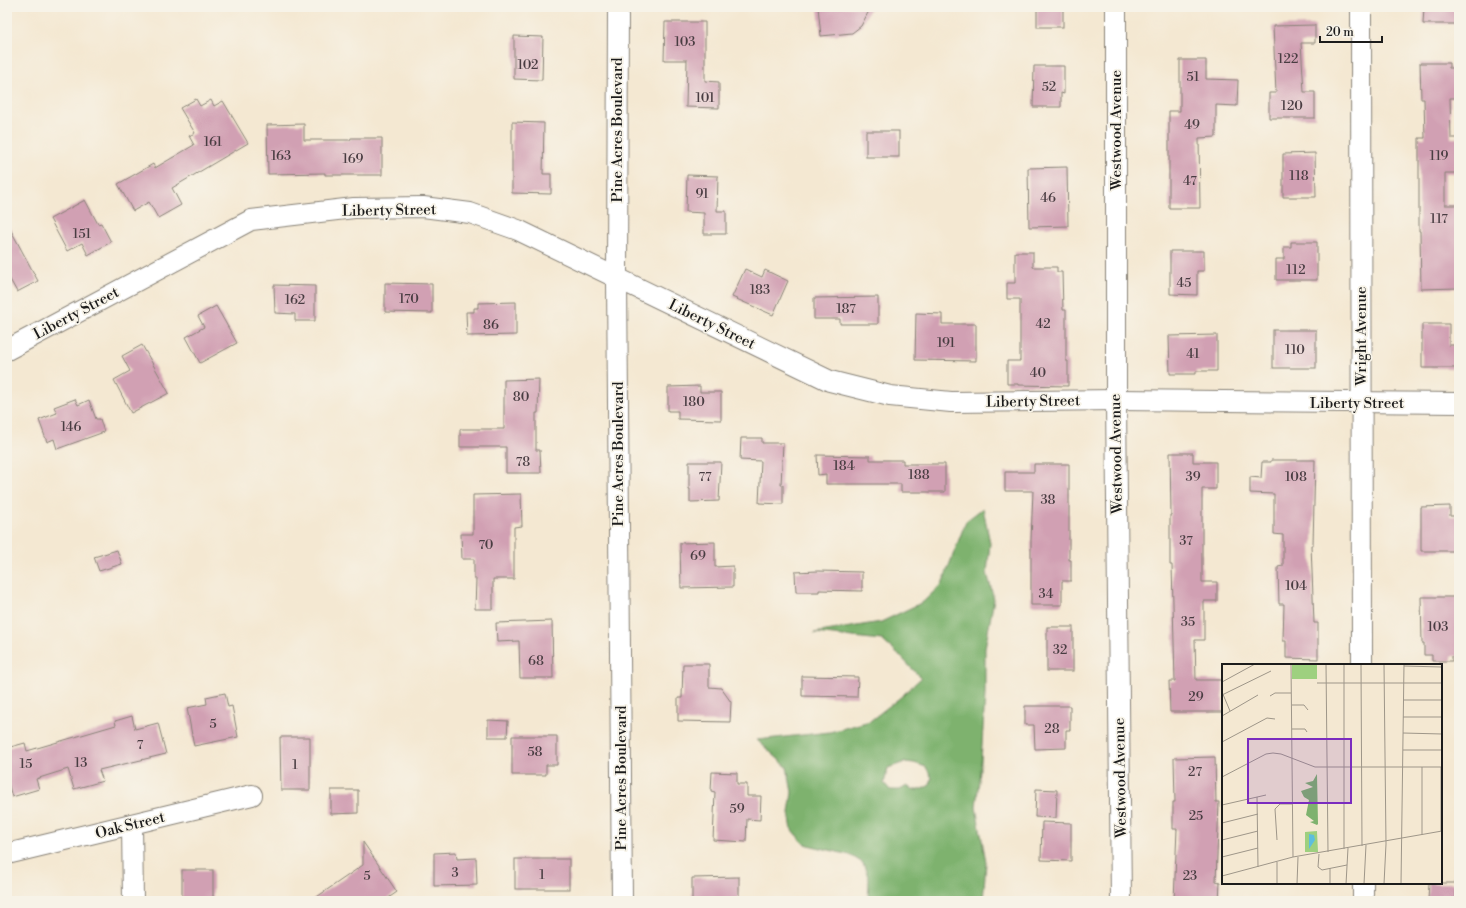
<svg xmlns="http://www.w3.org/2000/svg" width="1466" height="908" font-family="'Libre Bodoni',serif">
<rect width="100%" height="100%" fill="#f7f3e8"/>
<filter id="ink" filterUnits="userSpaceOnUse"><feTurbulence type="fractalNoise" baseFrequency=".025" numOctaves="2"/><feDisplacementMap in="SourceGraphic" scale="8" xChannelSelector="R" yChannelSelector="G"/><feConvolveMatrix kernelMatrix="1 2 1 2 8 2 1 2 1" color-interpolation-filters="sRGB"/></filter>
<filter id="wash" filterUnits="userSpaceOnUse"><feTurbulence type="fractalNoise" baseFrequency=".012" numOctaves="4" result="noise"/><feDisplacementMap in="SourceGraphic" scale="16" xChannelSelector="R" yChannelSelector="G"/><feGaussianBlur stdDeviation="0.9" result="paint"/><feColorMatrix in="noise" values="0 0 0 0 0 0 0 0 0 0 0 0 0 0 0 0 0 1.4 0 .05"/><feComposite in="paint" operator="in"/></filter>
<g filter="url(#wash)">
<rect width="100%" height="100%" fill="#f4e8d2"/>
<path fill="#7eb26e" stroke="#4d6745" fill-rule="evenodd" d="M983,508L990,543L987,573L994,599L985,648V694L981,762L976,807L986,862L983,901H868L869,879L863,863L850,855L804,844L792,830L789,813L792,792L787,767L757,740L830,732L870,721L902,696L921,678L902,658L882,640L814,633L881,622L923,602L942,584L966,521ZM905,762L914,763L926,767L932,778L930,785C920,790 917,793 907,786L900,790H890L884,783L888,768Z"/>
<g id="blocks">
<g fill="#d1a0b3">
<path d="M818,7H871L861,26L852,33L821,36Z"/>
<rect x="1037" y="7" width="26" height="20"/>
<path d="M1424,7H1459V24H1423Z"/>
<path d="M665,22H705V81L719,82V108L686,107L687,60H664Z"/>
<path d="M1315,25V43H1301L1304,92H1315V118H1269V93H1276L1273,26Z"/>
<path d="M514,36L543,37L542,80L514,79Z"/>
<path d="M1180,60H1206V79L1238,80L1237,106L1216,105V137L1199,138L1200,208H1169V111H1180Z"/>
<path d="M1420,63H1449V68H1454L1455,79H1459V98H1450L1451,138H1459V173H1445V205H1459V288L1421,289L1420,231H1419V138H1425L1424,99H1421Z"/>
<path d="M1034,66H1064V94L1061,93V107H1033Z"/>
<path d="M196,99L200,106L211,100L214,106L223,101L248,143L172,188L181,205L158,218L149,202L133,211L118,184L153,164L155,168L194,145L189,136L195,133L180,108Z"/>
<path d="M512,122L544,123L543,174H551V194L512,193Z"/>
<path d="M304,124V140H350L351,138H382V175H325V173L268,174L267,125Z"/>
<rect x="866" y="131" width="33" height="26"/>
<path d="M1315,153L1316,197H1283V154Z"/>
<path d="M1067,167L1068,226L1029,227L1028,168Z"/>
<path d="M687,175L718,176L717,211H726V234H704V213L686,212Z"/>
<path d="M85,200L98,224L101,223L111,242L88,255L82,243L67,251L50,219Z"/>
<path d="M7,223L38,281L17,292L7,274Z"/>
<path d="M1291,242H1317V280H1276V259H1284V247H1291Z"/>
<path d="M1170,251H1204V271H1197V295L1170,294Z"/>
<path d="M1015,252H1033V267H1057V272H1062L1063,310H1066V361H1068V386L1018,385V384H1007V361H1020V299H1007V283H1015Z"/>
<path d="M745,269L762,277L765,270L788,281L773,315L732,297Z"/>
<path d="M385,283L432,284V313L385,312Z"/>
<path d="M274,285L315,286V321H295V314L275,313Z"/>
<path d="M878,297V324H840V319H814V298Z"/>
<path d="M516,302V335L467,336L466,312H474V308H478V303Z"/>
<path d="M216,306L237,343L200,363L186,337L204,327L198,316Z"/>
<path d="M916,313L942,314V324H976V361L915,360Z"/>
<path d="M1422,324H1449V345H1459V368H1422Z"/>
<rect x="1273" y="330" width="43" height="38"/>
<path d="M1217,335V371H1196V374H1170L1169,336Z"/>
<path d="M142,345L169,393L131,413L114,380L130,371L122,356Z"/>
<path d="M539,379L538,413H536V450H540L541,473H506V447H460V429H504V380Z"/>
<path d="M700,386V392H721V420L678,419V411H668V387Z"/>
<path d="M75,399L78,405L89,400L96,419H100L104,432L57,449L54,439L47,442L39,420L57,413L54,407Z"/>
<path d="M741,438H762V443H783L781,485H783V504L759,503L761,461L740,460Z"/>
<path d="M1170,453H1193V462H1216V489H1202V582H1217V601H1204V640H1195L1196,680H1223V712H1170L1169,681H1175L1172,565H1170V515H1171Z"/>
<path d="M817,455L870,456V460H903V464H945V492H901V484H826V474L818,475Z"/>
<path d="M1271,460H1315L1313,545H1311L1314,623H1318V659L1286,658V641H1283L1284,604H1279L1278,567L1283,566V535L1274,534V494L1250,493V477L1261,478L1262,462H1271Z"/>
<path d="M689,462H721L719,501L690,502V489H689Z"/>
<path d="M1034,464H1069V560H1071V581H1062V605H1031V540L1033,491H1005V472H1034Z"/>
<path d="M521,494L522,526L514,527V579H493V609H475L476,579H474V559H462L461,534H473V495Z"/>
<path d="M1450,506V516H1459V551H1421V507Z"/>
<path d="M715,542V567L733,566V587L681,588L680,543Z"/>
<path d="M117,550L122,564L99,571L94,557Z"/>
<path d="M818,571L862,572V591L819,590V592H796L795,572Z"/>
<path d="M1421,597H1459V656H1452V661H1432V655H1424V643H1422Z"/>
<path d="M552,621L553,678H520L519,641L497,642L496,623Z"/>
<rect x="1047" y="627" width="26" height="44"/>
<path d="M683,664H709V687L721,688L731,702L730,722L678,721V698H682Z"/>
<path d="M802,676L858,677L857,697L802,696Z"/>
<path d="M225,693L228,707L232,706L238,737L194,746L187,708L207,704L206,697Z"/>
<path d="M1025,706H1070V730H1066V748L1035,749L1034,725H1025Z"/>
<path d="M132,716L135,729L158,723L166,754L99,770L103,781L74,789L68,769L36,779L39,789L12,797L7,779V748L25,743L27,751L116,725L115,721Z"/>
<path d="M488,720L508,721L507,737H488Z"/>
<path d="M512,736H557V765H546V775H512Z"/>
<path d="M280,737H310V790H281Z"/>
<path d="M1215,757L1216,802H1219L1216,881L1220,882L1219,901H1174L1177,829H1173V802H1175L1174,758Z"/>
<path d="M712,772L737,773V784H747V796H761L760,820L747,819L746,842L713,840L715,792L711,791Z"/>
<path d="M1036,789L1057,790L1056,818L1035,817Z"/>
<path d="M331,790H358V813L331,814Z"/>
<path d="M1042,822L1071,823V861L1041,860Z"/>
<path d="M363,842L397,892L384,901H311L363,865Z"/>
<path d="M456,852L457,859L476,858L477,885L434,886V853Z"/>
<rect x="515" y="859" width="54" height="30"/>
<rect x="182" y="870" width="31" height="31"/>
<path d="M739,877V901H692V878Z"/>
<path d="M1429,883H1456V901H1428Z"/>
</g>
</g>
</g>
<g filter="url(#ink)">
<use href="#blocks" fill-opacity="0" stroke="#888277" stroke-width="1"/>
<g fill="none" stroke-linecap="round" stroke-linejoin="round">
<g stroke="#888277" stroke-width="22">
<g id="minor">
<path d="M618,7L617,279L622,901"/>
<path d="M1116,7V400L1121,901"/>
<path d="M1361,7L1362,665"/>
<path d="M7,350L251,220L354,208L423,207L470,213L518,230L830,381L890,396L951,402L1116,400L1459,403"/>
<path d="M132,824L133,901"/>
<path d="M7,854L252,795"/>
<path d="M1363,883V901"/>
</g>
</g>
<use href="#minor" stroke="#fff" stroke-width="20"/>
</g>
</g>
<g text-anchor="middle" stroke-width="3.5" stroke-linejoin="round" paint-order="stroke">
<g font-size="13" fill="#493d42">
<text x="685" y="46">103</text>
<text x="1288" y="63">122</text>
<text x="528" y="69">102</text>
<text x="1193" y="81">51</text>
<text x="1049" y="91">52</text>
<text x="705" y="102">101</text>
<text x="1292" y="110">120</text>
<text x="1192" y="129">49</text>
<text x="213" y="146">161</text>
<text x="281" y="160">163</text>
<text x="1439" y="160">119</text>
<text x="353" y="163">169</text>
<text x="1299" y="180">118</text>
<text x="1190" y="185">47</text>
<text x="702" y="198">91</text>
<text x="1048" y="202">46</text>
<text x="1439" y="223">117</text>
<text x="82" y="238">151</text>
<text x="1296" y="274">112</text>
<text x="1184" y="287">45</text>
<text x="760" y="294">183</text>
<text x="409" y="303">170</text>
<text x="295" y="304">162</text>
<text x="846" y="313">187</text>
<text x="1043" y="328">42</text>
<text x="491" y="329">86</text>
<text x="946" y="347">191</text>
<text x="1295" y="354">110</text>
<text x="1193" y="358">41</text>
<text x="1038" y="377">40</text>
<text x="521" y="401">80</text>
<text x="694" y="406">180</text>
<text x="71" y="431">146</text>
<text x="523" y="466">78</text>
<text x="844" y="470">184</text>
<text x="919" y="479">188</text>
<text x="705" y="481">77</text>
<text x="1193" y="481">39</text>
<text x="1296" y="481">108</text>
<text x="1048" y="504">38</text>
<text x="1186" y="545">37</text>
<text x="486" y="549">70</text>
<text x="698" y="560">69</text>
<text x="1296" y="590">104</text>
<text x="1046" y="598">34</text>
<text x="1188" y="626">35</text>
<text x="1438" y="631">103</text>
<text x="1060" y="654">32</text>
<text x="536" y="665">68</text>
<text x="1196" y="701">29</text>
<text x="213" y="728">5</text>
<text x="1052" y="733">28</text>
<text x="140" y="749">7</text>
<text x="535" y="756">58</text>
<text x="81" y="767">13</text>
<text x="26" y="768">15</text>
<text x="295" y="769">1</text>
<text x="1195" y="776">27</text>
<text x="737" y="813">59</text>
<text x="1196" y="820">25</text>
<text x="455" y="877">3</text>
<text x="542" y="879">1</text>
<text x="367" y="880">5</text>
<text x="1190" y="880">23</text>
</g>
<g font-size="15" fill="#1c1c1c" stroke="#f7f3e8">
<text transform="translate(617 130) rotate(-90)" y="5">Pine Acres Boulevard</text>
<text transform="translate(1116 130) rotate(-90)" y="5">Westwood Avenue</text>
<text transform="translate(389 210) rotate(-1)" y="5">Liberty Street</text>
<text transform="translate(76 313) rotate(-28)" y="5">Liberty Street</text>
<text transform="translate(712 324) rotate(26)" y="5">Liberty Street</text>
<text transform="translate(1361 336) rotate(-90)" y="5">Wright Avenue</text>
<text transform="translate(1033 401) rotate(-1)" y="5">Liberty Street</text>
<text x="1357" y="408">Liberty Street</text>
<text transform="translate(618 454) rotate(-90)" y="5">Pine Acres Boulevard</text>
<text transform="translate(1116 454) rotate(-91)" y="5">Westwood Avenue</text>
<text transform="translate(621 778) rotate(-90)" y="5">Pine Acres Boulevard</text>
<text transform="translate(1120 778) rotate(-91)" y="5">Westwood Avenue</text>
<text transform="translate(130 825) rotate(-14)" y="5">Oak Street</text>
</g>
</g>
<g transform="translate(1222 664)">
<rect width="220" height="220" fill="#f4e8d2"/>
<path d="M70,0H95V15H70ZM95,167L96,188H83V168Z" fill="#9ed07f"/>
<path d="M95,110L96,160L95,161L88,158L92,157L84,151L87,136L82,133L79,127L91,123L83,119L91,117Z" fill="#7eb26e"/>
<path d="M87,170L92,171L93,176L87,185Z" fill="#5ebedd"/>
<path fill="none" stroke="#9e9689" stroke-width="1" d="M69,0L71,193M104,0L106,188M122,0V185M139,0L140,182M182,2L220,3M0,18L33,0M95,19H220M0,28L8,47M0,31L49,7M48,32L53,29H69M182,36H220M70,41H82L86,46M0,52L36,31M181,53H220M70,65H83L85,68M181,69L220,70M0,78L45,54L53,55M181,86H220M200,103V171M0,113L44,90L51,89L59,90L93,103H220M35,133L36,203M0,141L44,131M0,159L36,150M219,167V103M0,176L36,167M55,176L53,145L58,140H70M97,190L96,203L100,206L125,201M0,193L36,184M0,212L71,193L220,167M55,220V198M75,220L76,193M108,220V204M124,220L126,184M142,220L144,181M162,220L164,180L162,0M179,220L182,0"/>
<path fill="#7b2cbf" fill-opacity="0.15" stroke="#7b2cbf" stroke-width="2" d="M26,75H129V139H26Z"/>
<rect width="220" height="220" fill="none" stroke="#1c1c1c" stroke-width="2"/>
</g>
<rect width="1466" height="908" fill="none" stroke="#f7f3e8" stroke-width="24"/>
<path d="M1320 36v6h62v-6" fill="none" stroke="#1c1c1c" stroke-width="2"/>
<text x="1326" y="36" font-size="12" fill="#1c1c1c" stroke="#f7f3e8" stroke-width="3" paint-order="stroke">20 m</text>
</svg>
